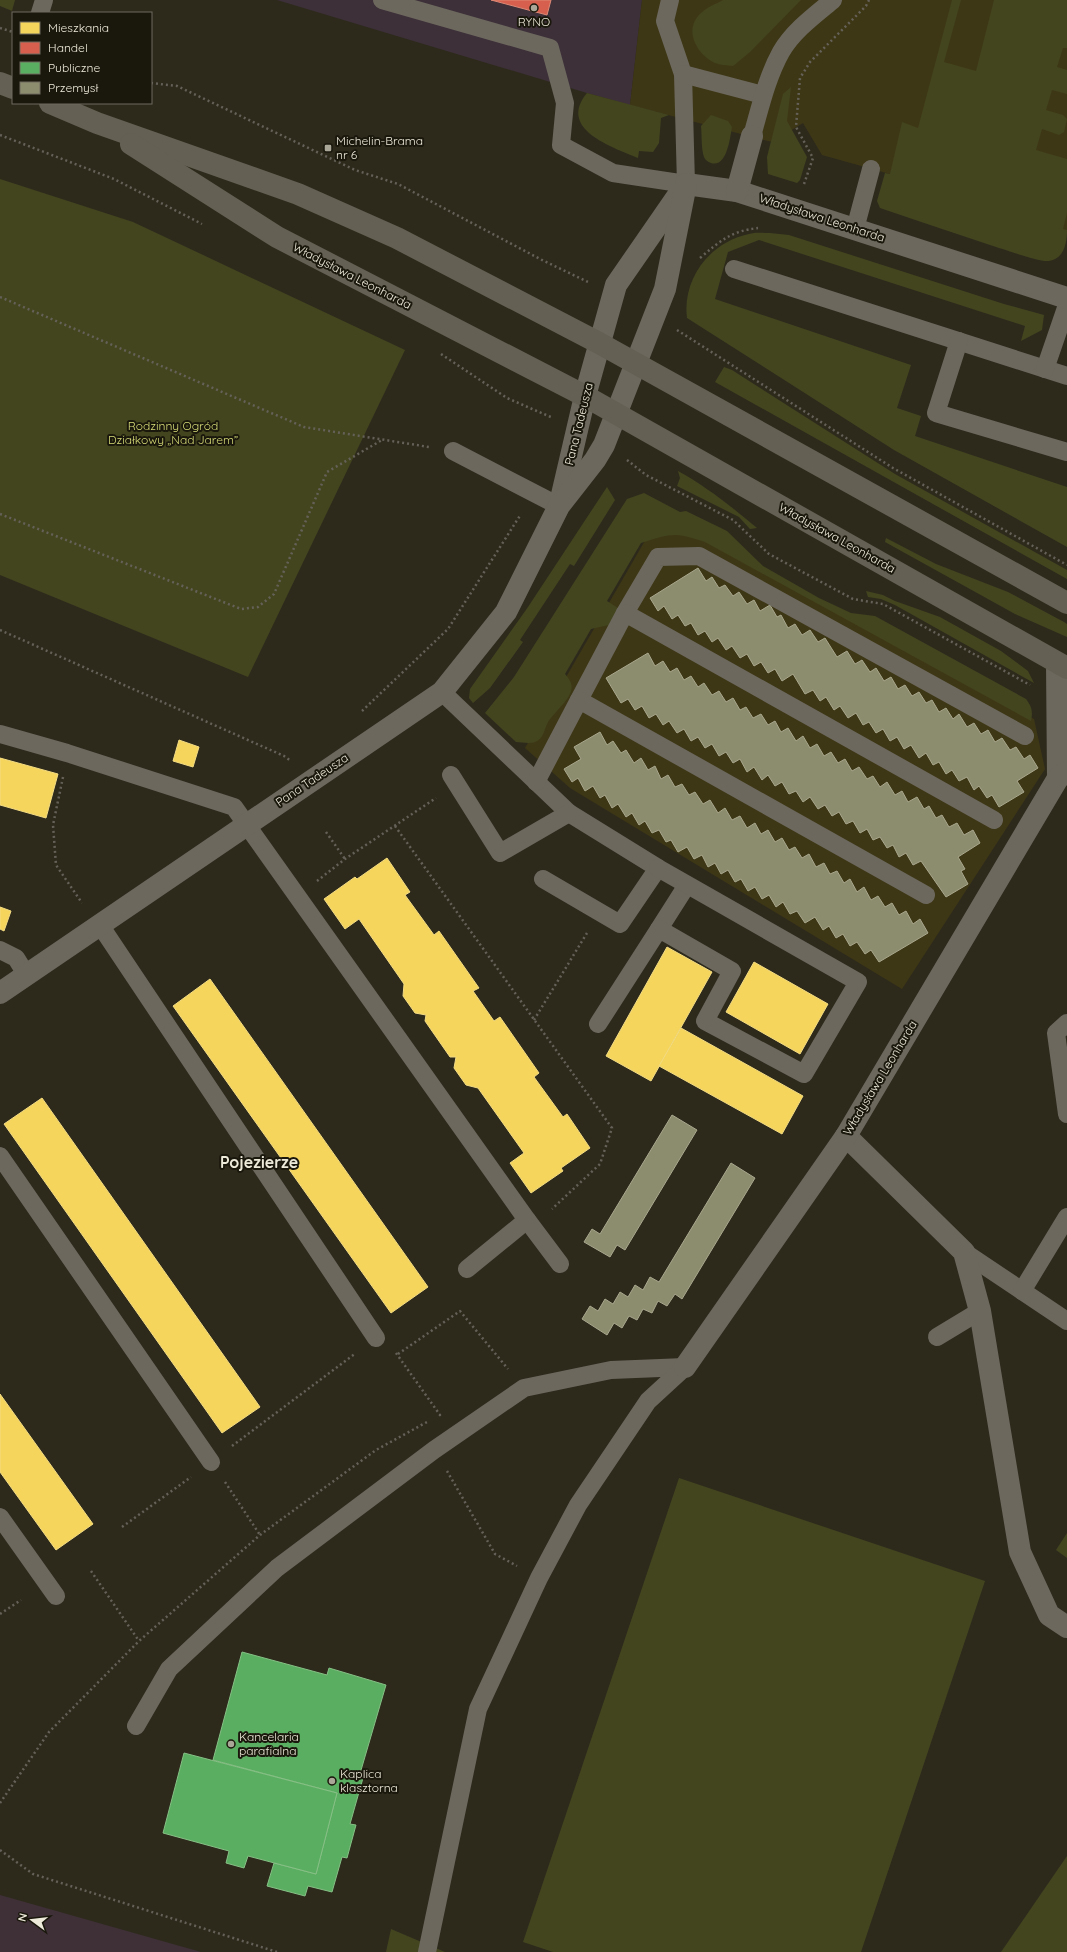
<svg xmlns="http://www.w3.org/2000/svg" width="1067" height="1952" font-family="Quicksand,sans-serif">
<rect width="100%" height="100%" fill="#2d2a1c"/>
<path fill="#3d3039" d="M277,0H642L630,105L587,93Z"/>
<g fill="#3e3716">
<path d="M642,0H1067V233L890,174L822,155L803,123L772,142L630,105Z"/>
<path d="M661,513L1034,719L1045,769L902,989L570,788L525,748Z"/>
</g>
<path fill="#3f3037" d="M0,1895L201,1952H0Z"/>
<g fill="#43451f">
<path d="M0,0H15L12,11L0,6Z"/>
<path d="M723,0H801L750,52L733,66C727,65 720,65 715,63C696,54 683,29 701,13C707,7 716,4 723,0Z"/>
<path d="M952,0H961L944,62L976,71L994,0H1067V48H1063L1057,67L1067,70V94L1052,90L1046,110L1063,115L1067,119L1064,132L1059,135L1042,129L1036,150L1067,159V213L1063,229L1067,230C1067,243 1064,259 1049,261C1038,262 1010,251 999,248C959,235 919,221 880,208L877,201L885,173L890,174L902,122L918,128Z"/>
<path d="M791,87L787,121L807,157L800,180L797,183L768,174L767,157L783,94Z"/>
<path d="M587,93L669,115L661,118L659,143L653,152L639,151L638,158C612,147 557,129 587,93Z"/>
<path d="M711,115L728,121L732,127C730,138 727,168 711,163C708,162 705,160 704,157C701,148 702,135 701,126Z"/>
<path d="M0,179L133,222L405,350L248,677L0,575Z"/>
<path d="M770,233L789,235L1004,304L1044,315L1042,330L1021,341L1025,326L759,240L728,252L715,299L911,365L897,408L921,416L915,436L1067,487V547L894,450L687,318C682,279 710,242 749,234C755,232 763,233 770,233Z"/>
<path d="M724,367L732,370L895,474L1067,570V579L715,382Z"/>
<path d="M678,471C707,487 732,507 757,528L750,529L739,517L677,486L680,478Z"/>
<path d="M607,487L615,500L574,566L570,564L520,640L523,642L490,688L473,703L469,698L470,689L528,607Z"/>
<path d="M644,493L680,512L686,511L727,531L763,566L819,598L851,613L875,616L1026,699C1032,707 1033,712 1031,721L705,542C675,532 672,533 641,543L607,601L618,608L609,625L591,629L565,674C570,680 573,684 571,691C569,700 554,713 548,722C544,729 544,739 535,742C530,744 521,742 516,742L485,713L514,677L627,499Z"/>
<path d="M886,538L936,564L1008,592L1064,622L1067,624V637L1015,614L885,542Z"/>
<path d="M866,591L883,595L895,601L940,617L1001,651L1028,671L1034,683L895,605L881,599L868,597Z"/>
<path d="M679,1478L985,1581L861,1952H553L523,1942Z"/>
<path d="M1067,1533V1558L1056,1550Z"/>
<path d="M1067,1856V1952H1001Z"/>
<path d="M391,1929L445,1952H386Z"/>
</g>
<g fill="#f6d55c" stroke="#f3db82">
<path d="M179,740L199,747L193,767L173,761Z"/>
<path d="M0,758L58,774L46,818L0,805Z"/>
<path d="M387,858L410,892L405,895L434,935L439,931L479,988L473,991L494,1021L500,1017L539,1073L534,1077L563,1117L567,1114L590,1148L561,1168L563,1171L531,1193L510,1163L524,1153L478,1088L466,1085L454,1068L456,1057H450L425,1021L426,1015L415,1013L403,996L404,984L359,919L345,929L324,899L355,877L357,879Z"/>
<path d="M0,907L11,911L4,931L0,929Z"/>
<path d="M667,947L712,972L651,1081L606,1056Z"/>
<path d="M754,962L828,1004L800,1054L726,1012Z"/>
<path d="M210,979L428,1287L391,1313L173,1006Z"/>
<path d="M681,1028L803,1096L782,1134L659,1066Z"/>
<path d="M42,1098L260,1407L222,1433L4,1124Z"/>
<path d="M0,1394L93,1524L56,1550L0,1472Z"/>
</g>
<path fill="#d6604d" stroke="#dd8977" d="M491,0H551L547,15Z"/>
<g fill="#5aae61" stroke="#86c085">
<path d="M242,1652L327,1675L329,1668L386,1685L359,1777L363,1778L350,1824L356,1825L347,1858L342,1857L332,1892L308,1886L305,1896L267,1886L274,1863L316,1874L337,1793L213,1760Z"/>
<path d="M184,1753L337,1793L316,1874L248,1856L244,1868L226,1863L229,1851L163,1833Z"/>
</g>
<g fill="#8c8c6e" stroke="#a9a88e">
<path d="M698,568L706,581L712,577L719,588L725,585L733,596L739,592L747,604L754,600L760,611L770,605L777,617L781,615L788,628L795,624L802,635L810,630L818,642L825,638L837,657L847,651L855,664L862,660L870,672L876,668L884,681L891,677L898,689L905,685L912,696L919,692L926,703L932,700L939,712L946,708L953,719L959,714L967,727L974,723L981,734L988,730L995,742L1002,738L1010,750L1016,747L1024,759L1030,755L1038,768L1017,781L1024,792L999,807L992,795L987,798L979,786L974,790L967,777L959,781L952,770L946,774L939,762L933,765L926,753L919,758L911,745L904,749L897,737L890,741L883,729L876,733L869,722L863,725L856,713L848,718L840,706L834,710L826,697L820,701L813,690L805,694L793,674L782,681L775,669L768,673L761,662L754,666L747,654L740,658L732,646L726,650L718,638L712,642L705,631L698,635L691,623L685,626L678,615L672,619L664,606L658,611L650,598Z"/>
<path d="M648,653L655,666L663,661L670,672L677,668L684,680L691,676L698,687L704,683L712,695L719,691L726,702L733,698L740,710L746,707L753,718L761,714L768,725L775,721L781,732L788,728L796,741L803,736L810,748L817,744L824,756L831,752L838,763L845,759L852,771L859,767L867,779L873,776L880,787L887,782L895,795L902,791L908,802L917,797L924,809L929,806L936,818L942,815L949,827L957,823L964,835L973,830L980,843L958,857L965,869L961,871L968,884L946,897L921,861L913,865L906,853L899,857L893,845L887,848L880,837L873,840L867,829L860,833L853,821L846,824L839,812L832,816L825,805L818,809L810,797L803,802L796,791L789,794L782,782L775,786L768,775L762,780L754,767L747,772L740,759L733,763L726,752L719,756L712,744L705,748L698,737L691,741L684,729L677,733L669,721L663,725L656,714L649,718L642,706L635,710L628,699L621,703L606,678Z"/>
<path d="M600,732L607,745L613,741L621,753L626,750L634,763L641,758L648,770L655,766L661,779L668,775L675,787L682,784L689,795L695,792L703,804L710,800L718,813L725,808L732,820L740,816L747,828L755,823L761,834L768,830L775,842L782,838L789,850L795,847L802,858L809,854L816,867L824,863L830,874L837,871L844,883L850,879L857,892L864,887L871,900L878,896L885,907L892,903L899,915L906,911L913,924L920,919L928,933L879,962L871,950L865,954L857,942L850,946L843,934L836,938L829,926L823,930L815,917L805,923L797,911L790,914L783,902L776,907L769,895L762,899L755,887L748,891L741,879L735,882L728,870L721,874L715,863L708,867L702,855L694,859L687,847L678,852L671,840L666,842L659,830L652,833L645,821L639,825L632,813L626,817L618,804L612,808L605,795L600,798L593,786L585,791L578,778L572,782L564,769L581,759L574,747Z"/>
<path d="M672,1115L697,1130L625,1250L617,1245L610,1257L584,1242L592,1229L600,1234Z"/>
<path d="M731,1163L755,1178L682,1299L675,1294L667,1306L658,1301L652,1313L643,1309L637,1320L629,1316L622,1328L614,1323L607,1335L582,1319L590,1306L598,1311L605,1299L613,1304L620,1292L628,1297L635,1285L643,1290L650,1277L659,1282Z"/>
</g>
<g fill="none" stroke-linecap="round" stroke-linejoin="round">
<g stroke="#656158" stroke-width="2.5" stroke-dasharray="2 3" stroke-linecap="butt">
<path d="M0,28L13,32"/>
<path d="M151,83L177,86L355,170L398,184L542,260L588,282"/>
<path d="M0,135L114,179L202,224"/>
<path d="M804,184L813,158L796,127L800,78L810,62L866,6L869,0"/>
<path d="M700,258C720,241 731,231 758,228"/>
<path d="M0,297L304,427L429,447"/>
<path d="M677,330L893,468L1067,565"/>
<path d="M441,354L507,398L553,418"/>
<path d="M627,460L646,475L733,520L769,554L853,599L883,604L1030,685"/>
<path d="M0,514L241,609L258,607L274,594L327,472L382,440"/>
<path d="M0,630L284,756L291,761"/>
<path d="M362,711L448,629L521,514"/>
<path d="M63,777L53,825L56,865L82,903"/>
<path d="M395,826L612,1128L600,1164L552,1209"/>
<path d="M326,832L345,859"/>
<path d="M317,881L345,859L436,798"/>
<path d="M534,1020L587,933"/>
<path d="M396,1353L440,1415H438"/>
<path d="M398,1354L460,1311L508,1369"/>
<path d="M232,1446L356,1353"/>
<path d="M447,1471L495,1554L517,1566"/>
<path d="M225,1482L260,1535"/>
<path d="M122,1527L191,1477"/>
<path d="M91,1571L139,1641"/>
<path d="M0,1614L21,1600"/>
<path d="M0,1803L49,1732L139,1641L260,1535L376,1450L427,1422"/>
<path d="M0,1850L33,1874L277,1952"/>
</g>
<g stroke="#6c685e" stroke-width="18">
<path d="M382,0L550,48L565,103L561,145L613,173L686,184L683,74L665,21L670,0"/>
<path d="M40,13L44,0"/>
<path d="M683,74L763,95"/>
<path d="M752,136C760,108 767,77 781,52C793,31 815,15 833,0"/>
<path d="M855,229L871,169"/>
<path d="M734,269L1067,376"/>
<path d="M959,341L936,413L1067,452"/>
<path d="M1045,369L1067,305"/>
<path d="M453,451L559,506"/>
<path d="M625,613L658,557L699,556L1025,736"/>
<path d="M442,692L569,813"/>
<path d="M579,700L625,613L994,820"/>
<path d="M0,734L67,753L234,807L527,1220L467,1269"/>
<path d="M451,775L500,853L569,813L658,868L620,924L543,879"/>
<path d="M536,782L579,700L926,895"/>
<path d="M100,925L376,1338"/>
<path d="M659,929L687,885"/>
<path d="M0,950L16,958L26,974"/>
<path d="M1067,1023L1056,1033L1067,1114"/>
<path d="M598,1024L659,929L732,971L705,1021L804,1074L858,982L658,868"/>
<path d="M0,1156L211,1462"/>
<path d="M527,1220L560,1264"/>
<path d="M964,1252L1067,1321"/>
<path d="M1022,1291L1067,1217"/>
<path d="M937,1337L980,1311"/>
<path d="M0,1517L56,1596"/>
<path d="M136,1726L169,1669L277,1568L434,1450L524,1388L611,1370L685,1367"/>
<path d="M427,1952L478,1709L539,1578L578,1505L648,1401L685,1367"/>
</g>
<g stroke="#6c685e" stroke-width="22">
<path d="M686,184L737,191L1067,298"/>
<path d="M737,191L752,136"/>
<path d="M561,499L585,396L616,285L681,191"/>
<path d="M1057,663L1058,778"/>
<path d="M0,993L442,692L506,612L559,506L595,460L604,445L665,289L686,184"/>
<path d="M846,1136L964,1252L980,1311L1020,1552L1049,1615L1067,1627"/>
<path d="M685,1367L846,1136L1058,778L1067,772"/>
</g>
<g stroke="#646053" stroke-width="22">
<path d="M0,83L13,88"/>
<path d="M50,103L97,123L298,194L397,238L599,343L1067,603"/>
<path d="M131,144L277,237L585,396L1067,668"/>
</g>
</g>
<g fill="#aaa798" stroke="#1a170c" stroke-width="1.5">
<circle cx="534" cy="8" r="4"/>
<rect x="324" y="144" width="8" height="8" rx="2"/>
<circle cx="231" cy="1744" r="4"/>
<circle cx="332" cy="1781" r="4"/>
</g>
<g text-anchor="middle" stroke-width="4" stroke-linejoin="round" paint-order="stroke">
<g font-size="12" fill="#edeada" stroke="#1a170c" text-anchor="start">
<text x="534" y="26" text-anchor="middle">RYNO</text>
<text x="336" y="145">Michelin-Brama<tspan x="336" dy="14">nr 6</tspan></text>
<text x="239" y="1741">Kancelaria<tspan x="239" dy="14">parafialna</tspan></text>
<text x="340" y="1778">Kaplica<tspan x="340" dy="14">klasztorna</tspan></text>
</g>
<g font-size="12" fill="#edeada" stroke="#1a170c">
<text transform="translate(822 218) rotate(18)" y="4">Władysława Leonharda</text>
<text transform="translate(352 276) rotate(27)" y="4">Władysława Leonharda</text>
<text transform="translate(579 424) rotate(-76)" y="4">Pana Tadeusza</text>
<text transform="translate(837 538) rotate(29)" y="4">Władysława Leonharda</text>
<text transform="translate(312 780) rotate(-34)" y="4">Pana Tadeusza</text>
<text transform="translate(880 1078) rotate(-59)" y="4">Władysława Leonharda</text>
</g>
<g font-size="12" fill="#d5db77" stroke="#1a170c">
<text x="173" y="430">Rodzinny Ogród<tspan x="173" dy="14">Działkowy „Nad Jarem”</tspan></text>
</g>
<g font-size="16" font-weight="bold" fill="#edeada" stroke="#1a170c">
<text x="259" y="1168">Pojezierze</text>
</g>
</g>
<rect x="12" y="12" width="140" height="92" fill="#1a170c" stroke="#6e6b5e"/>
<rect x="20" y="22" width="20" height="12" fill="#f6d55c" stroke="#6e6b5e"/>
<text x="48" y="32" font-size="12" fill="#edeada">Mieszkania</text>
<rect x="20" y="42" width="20" height="12" fill="#d6604d" stroke="#6e6b5e"/>
<text x="48" y="52" font-size="12" fill="#edeada">Handel</text>
<rect x="20" y="62" width="20" height="12" fill="#5aae61" stroke="#6e6b5e"/>
<text x="48" y="72" font-size="12" fill="#edeada">Publiczne</text>
<rect x="20" y="82" width="20" height="12" fill="#8c8c6e" stroke="#6e6b5e"/>
<text x="48" y="92" font-size="12" fill="#edeada">Przemysł</text>
<g transform="translate(32 1920) rotate(285)" stroke="#1a170c" stroke-width="3" paint-order="stroke">
<path d="M0-3L7 15L0 10L-7 15Z" fill="#edeada"/>
<text y="-6" font-size="11" font-weight="bold" text-anchor="middle" fill="#edeada">N</text>
</g>
</svg>
